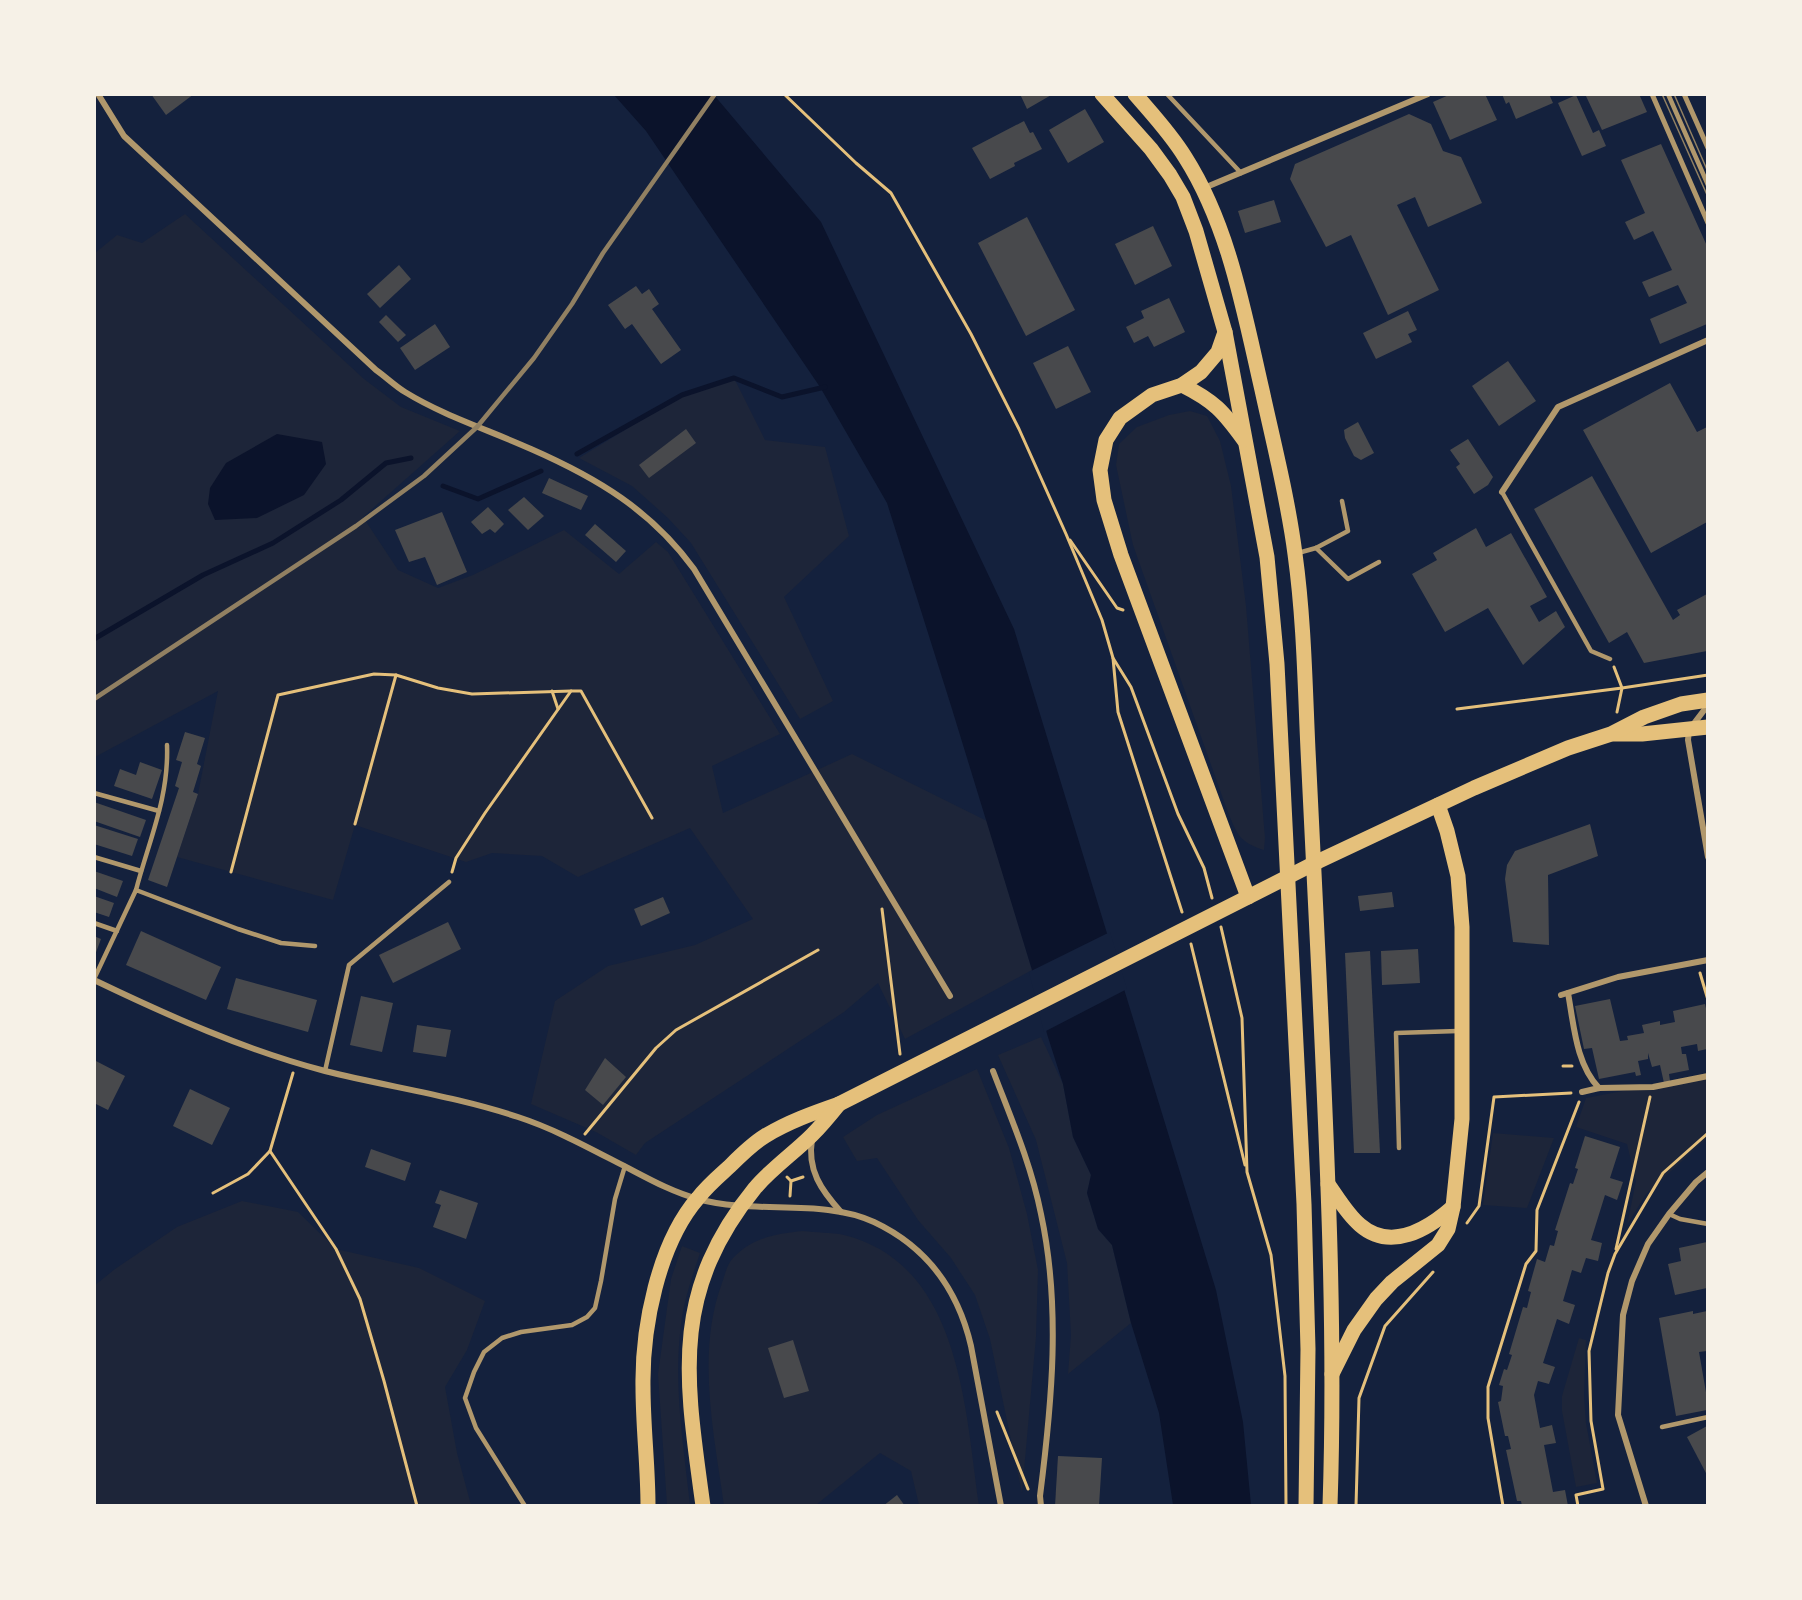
<svg xmlns="http://www.w3.org/2000/svg" width="1802" height="1600" font-family="Lora,serif">
<rect width="100%" height="100%" fill="#14213d"/>
<g fill="#1d2539">
<path d="M185,214L364,379L401,407L460,431L363,517L398,570L438,588L473,575L564,530L619,574L656,542L668,552L780,734L712,766L723,813L852,754L987,821L1032,970L905,1039L878,983L844,1012L645,1143L636,1155L596,1132L531,1104L555,1001L608,966L695,945L753,919L690,828L578,877L542,856L492,853L466,862L355,825L333,900L177,857L198,794L218,691L95,757V253L117,235L142,243Z"/>
<path d="M734,378L765,440L825,447L849,536L784,597L833,701L800,719L691,543L668,518L632,486L579,458L682,395Z"/>
<path d="M1190,411L1207,416L1220,441L1231,486L1246,606L1265,838L1264,850C1237,842 1236,831 1226,807L1133,545L1116,465L1119,444L1137,427L1169,415Z"/>
<path d="M1041,1037L1063,1084L1073,1137L1091,1175L1087,1193L1098,1229L1112,1245L1131,1323L1068,1374L1071,1335L1067,1263L1036,1140L998,1055Z"/>
<path d="M977,1069L1009,1148L1027,1214L1038,1270L1036,1337L1022,1493L990,1339L975,1295L951,1258L918,1220L877,1158L857,1161L843,1137L877,1115Z"/>
<path d="M1707,1075V1138L1646,1194L1627,1225L1636,1181L1627,1144L1576,1127L1586,1098Z"/>
<path d="M1493,1133L1554,1138L1527,1208L1483,1205Z"/>
<path d="M242,1201L298,1212L336,1249L419,1268L485,1301L467,1350L445,1387L457,1453L471,1505H95L94,1286L115,1269L177,1227Z"/>
<path d="M803,1231C816,1233 831,1232 844,1235C961,1264 965,1409 979,1505H919L911,1471L880,1453L816,1505L724,1506C714,1434 696,1353 722,1283C725,1275 727,1264 733,1258C753,1237 776,1234 803,1231Z"/>
<path d="M682,1246L700,1253C691,1280 682,1306 680,1334C674,1391 684,1449 690,1505H667L658,1374L671,1279Z"/>
<path d="M1579,1338L1586,1340L1584,1396L1586,1423L1597,1483L1576,1487L1562,1411V1396Z"/>
</g>
<g fill="#0b132b">
<path d="M614,95H714L821,222L1014,629L1216,1290L1243,1422L1251,1505H1173L1159,1413L1131,1323L1112,1245L1098,1229L1087,1193L1091,1175L1073,1137L1063,1084L1047,1034L1032,970L952,709L887,503L820,387L646,131Z"/>
<path d="M277,434L322,442L326,464L304,495L257,518L215,520L208,504L210,488L226,463Z"/>
</g>
<path fill="#14213d" d="M1110,932L1127,989L1044,1032L1029,972Z"/>
<g fill="none" stroke-linecap="round" stroke-linejoin="round">
<g stroke="#0b132b" stroke-width="5">
<path d="M577,454L682,395L734,378L782,397L825,387"/>
<path d="M443,486L478,499L541,471"/>
<path d="M94,639L203,575L273,543L341,500L386,463L411,458"/>
</g>
</g>
<g fill="#48494c">
<path d="M151,94H194L166,115Z"/>
<path d="M1020,94H1053L1027,109Z"/>
<path d="M1451,94H1485L1497,120L1450,140L1433,102Z"/>
<path d="M1502,94H1549L1553,103L1516,119L1509,102L1506,104Z"/>
<path d="M1585,94H1639L1647,112L1602,130Z"/>
<path d="M1576,95L1593,133L1599,130L1606,146L1582,156L1558,103Z"/>
<path d="M1085,109L1104,142L1068,163L1049,130Z"/>
<path d="M1409,114L1431,124L1443,151L1461,157L1482,203L1428,227L1415,197L1397,205L1439,290L1388,315L1351,235L1326,247L1290,179L1295,164Z"/>
<path d="M1024,121L1030,133L1033,132L1042,149L1014,163L1015,166L990,179L972,148Z"/>
<path d="M1661,144L1707,246V324L1660,344L1650,319L1687,303L1678,285L1649,297L1642,282L1672,270L1653,231L1634,240L1625,222L1645,213L1621,160Z"/>
<path d="M1274,200L1281,222L1245,233L1238,211Z"/>
<path d="M1027,217L1075,310L1026,336L978,243Z"/>
<path d="M1153,226L1172,266L1135,285L1115,244Z"/>
<path d="M399,265L411,279L380,308L367,294Z"/>
<path d="M636,286L642,294L649,289L659,304L652,309L681,350L661,364L632,324L625,329L608,305Z"/>
<path d="M1169,298L1185,332L1154,347L1148,336L1134,343L1126,327L1144,318L1141,311Z"/>
<path d="M1408,311L1417,330L1408,334L1412,342L1376,359L1363,333Z"/>
<path d="M386,315L406,335L398,342L379,322Z"/>
<path d="M435,324L450,347L415,370L400,348Z"/>
<path d="M1068,346L1091,392L1056,409L1033,363Z"/>
<path d="M1508,361L1536,401L1499,426L1472,386Z"/>
<path d="M1670,383L1697,432L1707,427V522L1651,553L1583,430Z"/>
<path d="M1358,422L1374,453L1361,460L1354,456L1345,438L1344,430Z"/>
<path d="M686,429L696,443L649,478L639,465Z"/>
<path d="M1468,439L1493,477L1488,485L1474,494L1456,467L1460,464L1450,450Z"/>
<path d="M1592,476L1673,620L1680,615L1677,610L1707,594V651L1644,663L1627,632L1609,643L1534,509Z"/>
<path d="M549,478L588,496L581,510L542,493Z"/>
<path d="M524,497L544,516L528,530L508,510Z"/>
<path d="M488,507L504,524L495,533L490,529L482,534L471,522Z"/>
<path d="M442,512L467,572L437,585L425,557L409,562L395,530Z"/>
<path d="M595,524L626,551L616,562L585,535Z"/>
<path d="M1476,528L1486,547L1511,533L1547,597L1530,606L1539,622L1556,611L1565,627L1523,665L1488,608L1445,632L1412,574L1437,560L1433,553Z"/>
<path d="M185,732L205,738L197,764L201,766L193,792L198,794L167,887L148,880L179,788L175,786L182,762L176,760Z"/>
<path d="M140,762L162,770L152,799L114,786L120,769L136,775Z"/>
<path d="M94,802L146,820L140,837L94,821Z"/>
<path d="M1590,824L1598,856L1548,875L1549,945L1513,942L1505,879L1507,865L1515,851Z"/>
<path d="M94,825L138,839L132,856L94,844Z"/>
<path d="M94,871L123,881L117,897L94,888Z"/>
<path d="M1392,892L1394,907L1360,911L1358,896Z"/>
<path d="M94,896L114,903L109,917L94,912Z"/>
<path d="M663,897L670,913L641,926L634,909Z"/>
<path d="M448,922L461,949L393,983L379,955Z"/>
<path d="M141,931L221,967L206,1000L126,965Z"/>
<path d="M94,936L101,939L95,955H94Z"/>
<path d="M1418,949L1420,983L1382,985L1381,951Z"/>
<path d="M1370,951L1380,1153H1354L1345,953Z"/>
<path d="M236,978L317,1000L308,1032L227,1009Z"/>
<path d="M361,996L393,1003L382,1052L350,1045Z"/>
<path d="M1610,999L1620,1041L1628,1040L1627,1036L1644,1033L1642,1025L1660,1021V1025L1675,1022L1673,1011L1705,1004L1707,1013V1049L1698,1051L1697,1044L1681,1047L1682,1054H1686L1689,1070L1669,1074L1670,1081L1664,1083L1660,1065L1652,1067L1648,1053V1059L1638,1061L1641,1075L1636,1076L1635,1072L1599,1079L1592,1048L1584,1049L1575,1006Z"/>
<path d="M417,1025L451,1030L446,1057L413,1052Z"/>
<path d="M605,1058L626,1077L603,1105L585,1090Z"/>
<path d="M94,1060L125,1076L108,1110L94,1103Z"/>
<path d="M190,1089L230,1108L212,1145L173,1126Z"/>
<path d="M1585,1136L1620,1147L1610,1178L1623,1182L1617,1200L1605,1195L1591,1240L1602,1243L1598,1261L1586,1258L1581,1273L1572,1270L1563,1301L1575,1305L1569,1324L1557,1319L1543,1363L1555,1367L1549,1384L1538,1381L1534,1395L1540,1428L1552,1425L1556,1443L1544,1445L1553,1492L1565,1490L1568,1506H1522L1521,1501H1517L1506,1450L1511,1449L1508,1436H1505L1498,1402L1501,1401L1503,1386L1499,1385L1504,1369L1507,1370L1512,1355L1509,1354L1523,1307L1527,1308L1531,1292L1528,1291L1537,1259L1545,1262L1550,1245L1554,1246L1558,1231L1555,1230L1570,1183L1573,1184L1578,1169L1575,1168Z"/>
<path d="M371,1149L411,1163L405,1181L365,1167Z"/>
<path d="M440,1190L478,1203L466,1239L433,1227L441,1205L435,1203Z"/>
<path d="M1707,1242V1288L1675,1295L1668,1264L1681,1261L1679,1248Z"/>
<path d="M1693,1311V1314L1707,1311V1351L1699,1352L1707,1398V1410L1676,1416L1659,1318Z"/>
<path d="M793,1340L809,1391L784,1398L768,1348Z"/>
<path d="M1707,1426V1475L1687,1437Z"/>
<path d="M1058,1456L1102,1458L1099,1506H1055Z"/>
<path d="M897,1495L905,1506H883Z"/>
</g>
<g fill="none" stroke-linecap="round" stroke-linejoin="round">
<g stroke="#e5c07b" stroke-width="3">
<path d="M784,94L856,163L891,193L971,334L1019,429L1066,534L1102,620L1113,658L1131,687L1178,814L1204,868L1212,898"/>
<path d="M1070,540L1117,608L1123,610"/>
<path d="M1113,658L1118,712L1182,912"/>
<path d="M1614,667L1622,688L1617,712"/>
<path d="M552,691L558,709"/>
<path d="M1457,709L1622,688L1708,675"/>
<path d="M355,824L396,675"/>
<path d="M231,872L278,695L374,674L396,675L438,688L472,694L571,691"/>
<path d="M452,872L456,858L485,813L571,691H581L652,818"/>
<path d="M882,909L900,1054"/>
<path d="M1221,927L1242,1018L1247,1172L1271,1255L1285,1376L1286,1506"/>
<path d="M1191,944L1245,1165"/>
<path d="M1700,973L1708,1000"/>
<path d="M1563,1066H1572"/>
<path d="M293,1073L270,1151L336,1249L360,1299L384,1381L417,1506"/>
<path d="M585,1134L656,1048L676,1030L818,950"/>
<path d="M787,1177L791,1181L790,1196"/>
<path d="M791,1181L803,1177"/>
<path d="M213,1193L248,1174L270,1151"/>
<path d="M1467,1223L1479,1206L1494,1097L1571,1093"/>
<path d="M1616,1249L1650,1097"/>
<path d="M997,1412L1028,1489"/>
<path d="M1356,1506L1359,1398L1385,1326L1433,1272"/>
<path d="M1503,1506L1488,1418V1387L1526,1264L1536,1251L1537,1210L1579,1102"/>
<path d="M1578,1506L1576,1495L1603,1489L1591,1421L1589,1351L1608,1273L1615,1254L1663,1173L1708,1133"/>
</g>
<g stroke="#b1986c" stroke-width="4.5">
<path d="M1167,94L1241,173"/>
<path d="M1668,94L1708,185"/>
<path d="M1502,492L1591,651L1610,659"/>
<path d="M1316,548L1348,579L1379,562"/>
<path d="M1298,553L1316,548L1348,531L1342,501"/>
<path d="M94,793L159,811"/>
<path d="M94,857L141,871"/>
<path d="M136,890C149,840 169,798 167,745"/>
<path d="M94,923L117,931"/>
<path d="M94,979L136,890L238,929L281,943L315,946"/>
<path d="M325,1071L349,965L449,882"/>
<path d="M1399,1148L1396,1033L1458,1031"/>
<path d="M1669,1214L1680,1219L1708,1224"/>
<path d="M1662,1427L1708,1417"/>
<path d="M525,1506L476,1428L465,1398L474,1372L484,1352L502,1338L521,1332L572,1325L587,1317L595,1308L601,1281L615,1199L625,1166"/>
</g>
<g stroke="#b1986c" stroke-width="5">
<path d="M1652,94L1708,223"/>
<path d="M1684,94L1708,148"/>
</g>
<g stroke="#b1986c" stroke-width="6">
<path d="M98,94L124,136L376,370C386,377 395,386 405,392C444,416 489,430 531,449C597,478 651,510 694,569L950,996"/>
<path d="M1204,188L1428,94"/>
<path d="M1502,492L1558,407L1708,340"/>
<path d="M1708,705L1689,730L1688,740L1708,857"/>
<path d="M94,980C169,1016 245,1050 325,1071C389,1087 455,1096 518,1117C555,1129 591,1149 626,1167C649,1179 672,1192 698,1199C754,1215 823,1198 874,1222C927,1247 958,1290 971,1346L1001,1506"/>
<path d="M1568,993C1574,1026 1576,1064 1599,1088"/>
<path d="M1561,995L1618,977L1708,960"/>
<path d="M993,1071C1011,1118 1031,1164 1041,1214C1061,1307 1052,1402 1040,1496L1041,1506"/>
<path d="M1582,1092L1599,1088L1653,1087L1708,1076"/>
<path d="M812,1139C807,1170 821,1190 841,1212"/>
<path d="M1646,1506L1618,1415L1623,1315L1632,1281L1648,1244L1669,1214L1696,1182L1708,1172"/>
</g>
<g stroke="#e5c07b" stroke-width="15">
<path d="M1102,94L1151,149L1170,175L1183,197L1196,231L1225,332L1267,557L1277,664L1304,1204L1308,1349L1306,1506"/>
<path d="M1135,94C1153,115 1171,134 1185,157C1229,226 1244,312 1262,390C1274,445 1288,499 1295,554C1304,619 1305,685 1308,750C1312,825 1316,900 1319,975C1327,1152 1336,1329 1330,1506"/>
<path d="M1225,332L1218,352L1201,372L1182,385L1152,395L1120,418L1106,440L1100,470L1104,500L1121,555L1248,897"/>
<path d="M1182,385C1214,401 1223,411 1244,440"/>
<path d="M1614,734H1642L1708,727"/>
<path d="M1328,1184C1338,1198 1347,1214 1360,1225C1391,1252 1428,1229 1453,1207"/>
<path d="M1332,1374L1354,1330L1376,1299L1392,1282L1438,1245L1448,1229L1453,1207L1462,1119V927L1458,876L1447,831L1438,805"/>
<path d="M648,1506C648,1466 643,1427 643,1387C642,1328 658,1244 698,1198C707,1186 719,1176 730,1166C741,1155 752,1144 765,1136C788,1122 813,1113 839,1104L1319,861L1474,788L1568,748L1611,734L1644,717L1681,704L1708,700"/>
<path d="M703,1506C686,1380 669,1294 755,1188C772,1168 794,1153 812,1135C822,1125 831,1114 839,1104"/>
</g>
<g stroke="#918062" stroke-width="1.5">
<path d="M1662,94L1708,197"/>
<path d="M1674,94L1708,172"/>
</g>
<path stroke="#918062" stroke-width="4.5" d="M94,699L356,526L424,476L477,427L534,358L572,304L603,253L715,94"/>
</g>
<rect width="1802" height="1600" fill="none" stroke="#f6f1e7" stroke-width="192"/>
</svg>
